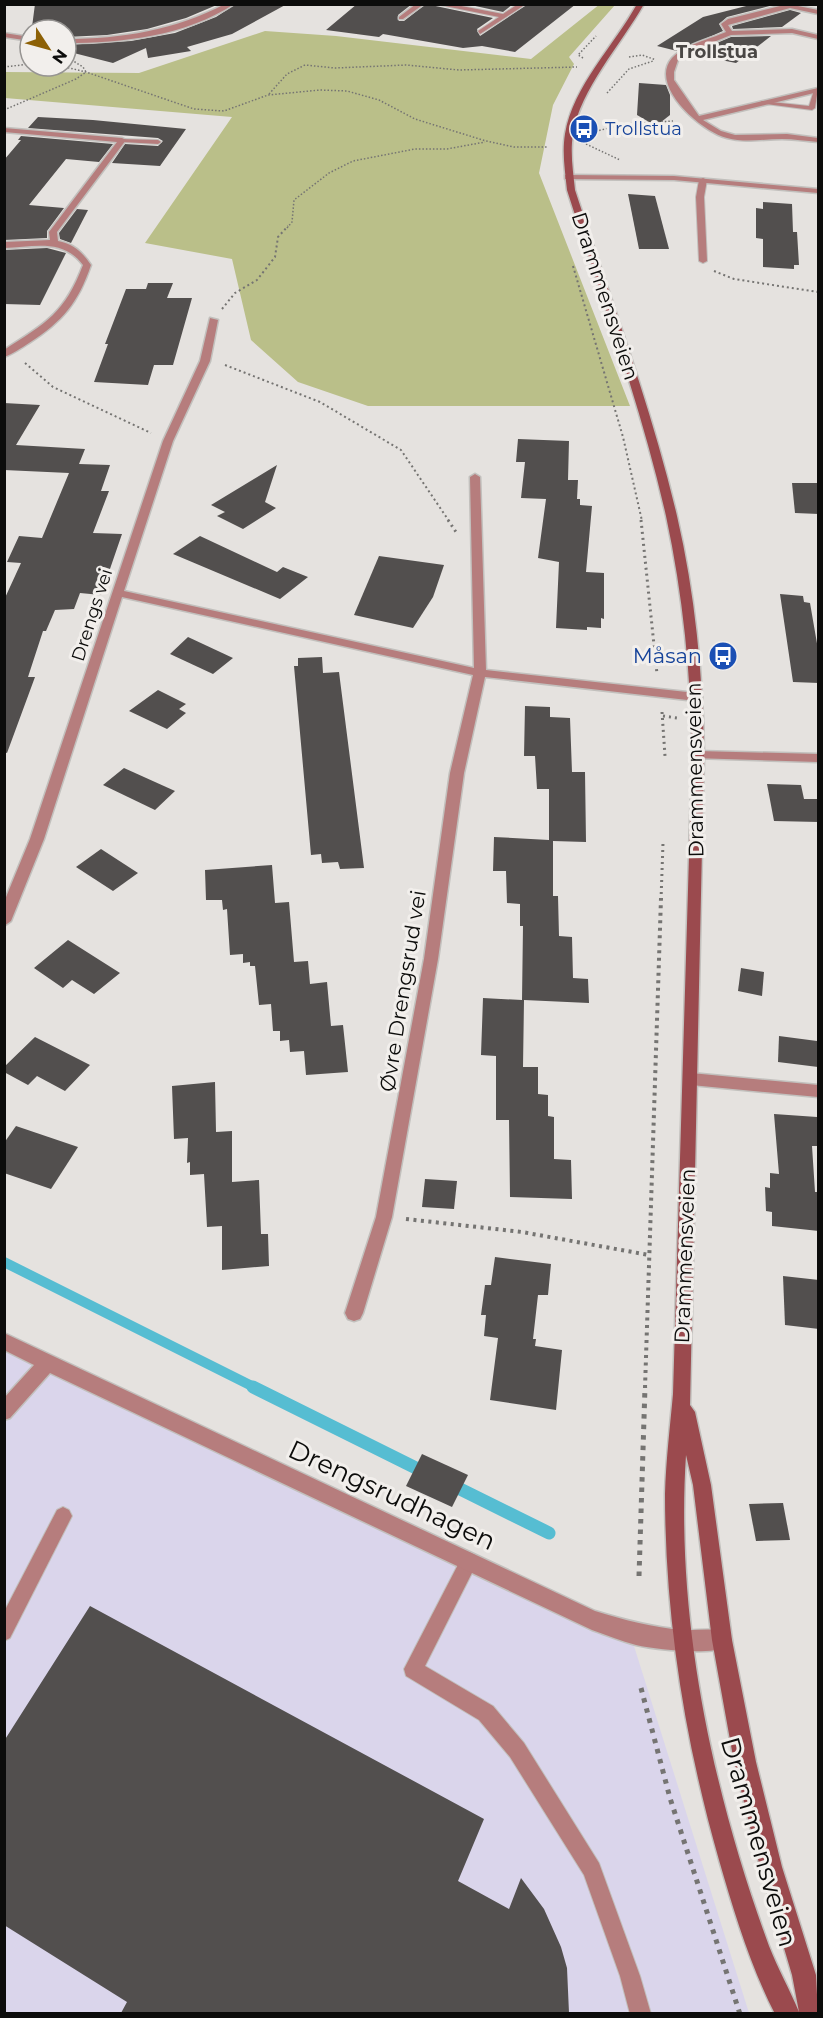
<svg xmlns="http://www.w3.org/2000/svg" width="823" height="2018" font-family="Montserrat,sans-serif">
<rect width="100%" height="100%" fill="#e5e2df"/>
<path fill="#dad5eb" d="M5,1350L629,1630L749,2013L5,2014Z"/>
<path fill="#babf89" d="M600,4L615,5L569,57L574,64L553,105L539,173L630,406H368L298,382L251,340L232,259L145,243L232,117L5,98V72L139,73L265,31L336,36L531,59Z"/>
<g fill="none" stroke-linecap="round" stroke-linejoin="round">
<path stroke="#56bdd2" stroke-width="10" d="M4,1262L256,1388"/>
<g stroke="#56bdd2" stroke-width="13">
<path d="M253,1387L426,1473"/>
<path d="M450,1484L549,1533"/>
</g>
</g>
<g fill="#524f4e">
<path d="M35,4H219L186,18L147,29L107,35L66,37V30H30V35L23,34L32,27Z"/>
<path d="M236,4H287L232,34L187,47L191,51L148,58L146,48L113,63L66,51V45L131,41L175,33L216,17Z"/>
<path d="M357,4H412L398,15L399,21H404L426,4L493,18L477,29L480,36L528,4H576L515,52L482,46L463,48L383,34L379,37L326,30Z"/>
<path d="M466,4H513L503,12Z"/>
<path d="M754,4H777L727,17L719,24L723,31L677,51L657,46L703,17Z"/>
<path d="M790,10L801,13L782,27L733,29L732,26Z"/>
<path d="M771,36L736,63L691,54L731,37Z"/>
<path d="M639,83L666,85L670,95V115L656,126L637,115Z"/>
<path d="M38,117L93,120L186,129L160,166L112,163L125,144L158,146L163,141L158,138L28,128Z"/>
<path d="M21,136L113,144L99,162L66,159L29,205L64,208L47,231V238L4,240V160L21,140H18Z"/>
<path d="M628,194L655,196L669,249H639Z"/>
<path d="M763,202L792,204L793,232H797L799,265H794V269L763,267V239L756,238V208L763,209Z"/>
<path d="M77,209L88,210L71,243L60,239L59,233Z"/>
<path d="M47,248L66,253L40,305L4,304V250Z"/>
<path d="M148,283H173L167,298H192L173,365H154L148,385L94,382L108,344H105L126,289H146Z"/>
<path d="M4,403L40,405L16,445L85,449L79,464L110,465L101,491H109L93,533L122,534L101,595L80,593L74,609L55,610L46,631H43L28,677H35L7,753L4,752V600L21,563L7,562L19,536L42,538L69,473L4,470Z"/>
<path d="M518,439L569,441L568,480H578L577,499H580V505L592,506L586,572L604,573V619L601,618V628L587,627V630L556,628L559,562L538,558L546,499L521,498L525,462H516Z"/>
<path d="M277,465L265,502L276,508L243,529L217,516L225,512L211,505Z"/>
<path d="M792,483H819V514L795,513Z"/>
<path d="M200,536L277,572L283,567L308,577L280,599L173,554Z"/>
<path d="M379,556L444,565L433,597L413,628L354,615Z"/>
<path d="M780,594L803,596L804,602L810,603L819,655V683L793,682Z"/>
<path d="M188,637L233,658L213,674L170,654Z"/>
<path d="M322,657L323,673L339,672L340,680L364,868L340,869L338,862L322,863L321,854L311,855L294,666H298V658Z"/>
<path d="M158,690L186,704L179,709L186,713L167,729L129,711Z"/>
<path d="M525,706L550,707V717L570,718L572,772H585L586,842L553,841V896H558L559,936L572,937L573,978L588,979L589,1003L524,1000L523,1067H538V1094L548,1095V1116L554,1117V1159L571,1160L572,1199L510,1197L509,1120H496V1056L481,1055L483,998L522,1000L523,926H520V904L507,903L506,871H493L494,837L549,840V789H537L535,756H524Z"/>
<path d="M124,768L175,791L155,810L103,785Z"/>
<path d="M767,784L801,785L804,799H819V822L774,821Z"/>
<path d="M101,849L138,873L113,891L76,867Z"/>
<path d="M272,865L275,903L289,902L294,962L308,961L310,984L327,982L331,1026L343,1025L348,1072L306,1075L304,1051L290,1052L289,1040L280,1041V1031H273L271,1004L259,1005L255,966H250V962L243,963V954L230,955L227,909L223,910L222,900H206L205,870Z"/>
<path d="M68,940L120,973L94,994L72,980L63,988L34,968Z"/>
<path d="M741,968L764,972L762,996L738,991Z"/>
<path d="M779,1036L817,1041L818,1067L778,1062Z"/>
<path d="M35,1037L90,1065L65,1091L37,1076L28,1085L4,1072V1067Z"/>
<path d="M215,1082L216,1132L232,1131V1182L259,1180L261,1234H268L269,1266L222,1270V1226L207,1227L204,1174L190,1175V1162L187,1163L188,1138L174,1139L172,1086Z"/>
<path d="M774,1114L817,1117L819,1146H812L815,1192H819V1231L772,1226V1212L766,1211L765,1187L770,1188V1173L779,1174Z"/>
<path d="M16,1126L78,1147L51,1189L4,1173V1143Z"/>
<path d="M425,1179L457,1181L454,1209L422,1207Z"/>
<path d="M495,1257L551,1264L548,1295H538L533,1339H536L535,1346L562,1350L556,1410L490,1400L498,1338L484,1336L486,1315H481L485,1285H491Z"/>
<path d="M783,1276L819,1280V1329L785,1325Z"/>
<path d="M422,1454L468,1475L452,1507L406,1486Z"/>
<path d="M783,1503L790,1540L756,1541L749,1504Z"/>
<path d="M90,1606L484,1819L458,1881L509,1909L521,1878L544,1909L561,1947L567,1968L569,2013H121L127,2002L4,1925V1741Z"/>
</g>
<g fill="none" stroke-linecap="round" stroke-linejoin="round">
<g stroke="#c2c0bd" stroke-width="2">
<g id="lane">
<path d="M435,4H451L503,14L518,4H526L480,34L478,31L499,17Z"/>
<path d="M818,88L815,108L812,110L759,103L762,101L809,106L814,90Z"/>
<path d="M120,139L158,140L161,142L158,144L122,142Z"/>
<path d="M703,178L707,180L704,197L707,261L703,263L699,261L696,197L699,180Z"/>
<path d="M63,1507L69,1510L72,1516L69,1522L10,1638L4,1641V1612L57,1510Z"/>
<path d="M469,1552L475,1555L478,1561L425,1666L493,1706L524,1743L599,1863L640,1976L651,2014H630L620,1976L584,1875L510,1757L479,1720L406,1676L404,1669L463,1555Z"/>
</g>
</g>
<g stroke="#c2c0bd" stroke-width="3">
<g id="street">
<path d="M225,4H234C186,36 122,43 66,43V39C122,39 175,30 225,4Z"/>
<path d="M416,4H424L403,19H399V17Z"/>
<path d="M788,4L818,10V14L790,8L728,25L732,31L792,29L818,35V39L792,33L731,35L689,52L678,60L674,72V80L699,116L818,88V92L703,120L721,131L735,135L787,134L818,138V142C806,141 794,139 782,139C764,139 745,143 727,138C702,132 648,86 672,58C684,45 710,39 726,32L721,24L728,19Z"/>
<path d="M4,33L30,37V41L4,37Z"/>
<path d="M4,128L122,138L126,140L57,232L58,241C74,244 82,252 91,265C78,303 63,321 29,343C21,348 13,354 4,357V350C46,323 65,313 83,265C63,238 34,247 4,248V242L50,240L49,232L117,142L4,132Z"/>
<path d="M568,175L674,176L818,189V193L674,180L565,179V175Z"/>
<path d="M210,318L218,320L210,361L173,441L124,591L474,668L470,477L475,474L480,477L486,670L696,693L702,697L696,701L485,677L464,773L438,959L392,1217L363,1313L360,1319L354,1321L348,1319L345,1313L376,1217L424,959L450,773L473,675L122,597L44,839L11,921L4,926V902L30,839L163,441L200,361Z"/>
<path d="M698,751L818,754V762L693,758L692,755L693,752Z"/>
<path d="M691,1073L818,1085V1097L691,1085L685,1083L683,1079L685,1075Z"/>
<path d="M4,1333L595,1611C624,1620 651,1627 682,1630C698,1631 715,1627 729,1633L732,1640L729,1647C709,1655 658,1650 636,1645C621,1641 607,1635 592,1630L50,1373L10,1418L4,1420V1398L34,1365L4,1350Z"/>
</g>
</g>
<g stroke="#c2c0bd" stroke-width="3">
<path id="secondary" d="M637,4H644C621,45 580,89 573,134C570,153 573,171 575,190C610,298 651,405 677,516C695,594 703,674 704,755L690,1405L695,1412L711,1485L732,1640L756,1762L782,1867L816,1975L818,2014H775C750,1965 734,1912 719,1860C685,1741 665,1618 665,1494C666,1460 670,1427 673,1394L692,755C691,675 683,595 666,516C641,405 601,298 567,190C565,171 562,153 565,134C573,86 614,46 637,4ZM686,1455L693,1485L712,1640L734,1762L760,1867L792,1975L799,2012C790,1990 778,1969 769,1946C713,1794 675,1618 686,1455Z"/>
</g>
<g stroke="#757472" stroke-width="1.5" stroke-dasharray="1.5 2" stroke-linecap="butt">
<path d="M629,57L642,55L656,60"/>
<path d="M583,58L578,55L596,36"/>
<path d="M61,66L86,72L194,109L224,111L268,95L320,90L347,91L379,100L415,119L486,141L514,147H547"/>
<path d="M4,67L30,64"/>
<path d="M607,93L629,69L653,61"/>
<path d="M269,94L287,74L305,65L335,68L406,65L459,70L577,67"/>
<path d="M4,110L76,79L86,72L83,67L70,59"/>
<path d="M589,133L625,124L673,121"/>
<path d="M586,144L620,160"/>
<path d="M287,228L292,222L294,200L329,173L353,161L415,149H447L485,142"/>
</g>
<g stroke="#757472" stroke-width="2" stroke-dasharray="2 3" stroke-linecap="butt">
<path d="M573,266L623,437L642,521"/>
<path d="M714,271L734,279L818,292"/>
<path d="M222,309L235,293L257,280L275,257L278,237L288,226"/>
<path d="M25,363L53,387L151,433"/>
<path d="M225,365L320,402L401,450L449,521"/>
</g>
<g stroke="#757472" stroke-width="3" stroke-dasharray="2 4" stroke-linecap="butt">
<path d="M448,520L456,532"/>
<path d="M641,520L657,674"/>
<path d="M662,712L665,756"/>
<path d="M663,716L677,718"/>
<path d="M661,900L663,843"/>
</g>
<g stroke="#757472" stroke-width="4" stroke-dasharray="3 4.5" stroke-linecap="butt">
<path d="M406,1219L522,1232L649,1255"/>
<path d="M645,1388L661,898"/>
</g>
<g stroke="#757472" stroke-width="5" stroke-dasharray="4.5 6" stroke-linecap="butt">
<path d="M639,1576L645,1387"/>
<path d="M641,1688L670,1798L740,2014"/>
</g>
<use href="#lane" fill="#b67d7d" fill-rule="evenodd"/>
<use href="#street" fill="#b67d7d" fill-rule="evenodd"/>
<use href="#secondary" fill="#9b4a4e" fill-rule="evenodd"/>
</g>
<defs>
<g id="bus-disc" transform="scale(1.5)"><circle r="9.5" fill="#1a4fb4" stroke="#f2efec"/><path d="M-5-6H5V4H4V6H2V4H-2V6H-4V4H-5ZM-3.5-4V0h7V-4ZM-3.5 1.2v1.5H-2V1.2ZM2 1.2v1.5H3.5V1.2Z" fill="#fff"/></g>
</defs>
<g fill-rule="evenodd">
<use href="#bus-disc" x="584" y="129"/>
<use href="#bus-disc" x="723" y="656"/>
</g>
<g text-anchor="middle" stroke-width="6" stroke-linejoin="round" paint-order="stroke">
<g font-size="18" font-weight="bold" fill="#4a4745" stroke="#f2efec">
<text x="717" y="58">Trollstua</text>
</g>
<g font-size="18" fill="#164399" stroke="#f2efec" text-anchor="start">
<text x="605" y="135">Trollstua</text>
</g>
<g font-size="18" fill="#0c0c0b" stroke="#f2efec">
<text transform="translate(92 615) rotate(-72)" y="6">Drengs vei</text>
</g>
<g font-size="21" fill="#0c0c0b" stroke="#f2efec">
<text transform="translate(605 296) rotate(72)" y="7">Drammensveien</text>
<text transform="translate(695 770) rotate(-91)" y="7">Drammensveien</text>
<text transform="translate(403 991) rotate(-81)" y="7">Øvre Drengsrud vei</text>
<text transform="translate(685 1256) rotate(-88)" y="7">Drammensveien</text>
</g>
<g font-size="21" fill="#164399" stroke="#f2efec" text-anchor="end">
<text x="702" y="663">Måsan</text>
</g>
<g font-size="26" fill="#0c0c0b" stroke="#f2efec">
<text transform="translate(392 1495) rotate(25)" y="9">Drengsrudhagen</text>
<text transform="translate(759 1842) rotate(74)" y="9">Drammensveien</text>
</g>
</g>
<rect width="823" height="2018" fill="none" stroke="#0c0c0b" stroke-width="12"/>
<g transform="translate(48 48) rotate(126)"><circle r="28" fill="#f2efec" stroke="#969492" stroke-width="1.5"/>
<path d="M0-4.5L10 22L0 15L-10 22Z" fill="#8d6106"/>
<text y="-9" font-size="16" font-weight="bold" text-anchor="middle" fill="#0c0c0b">N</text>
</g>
</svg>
